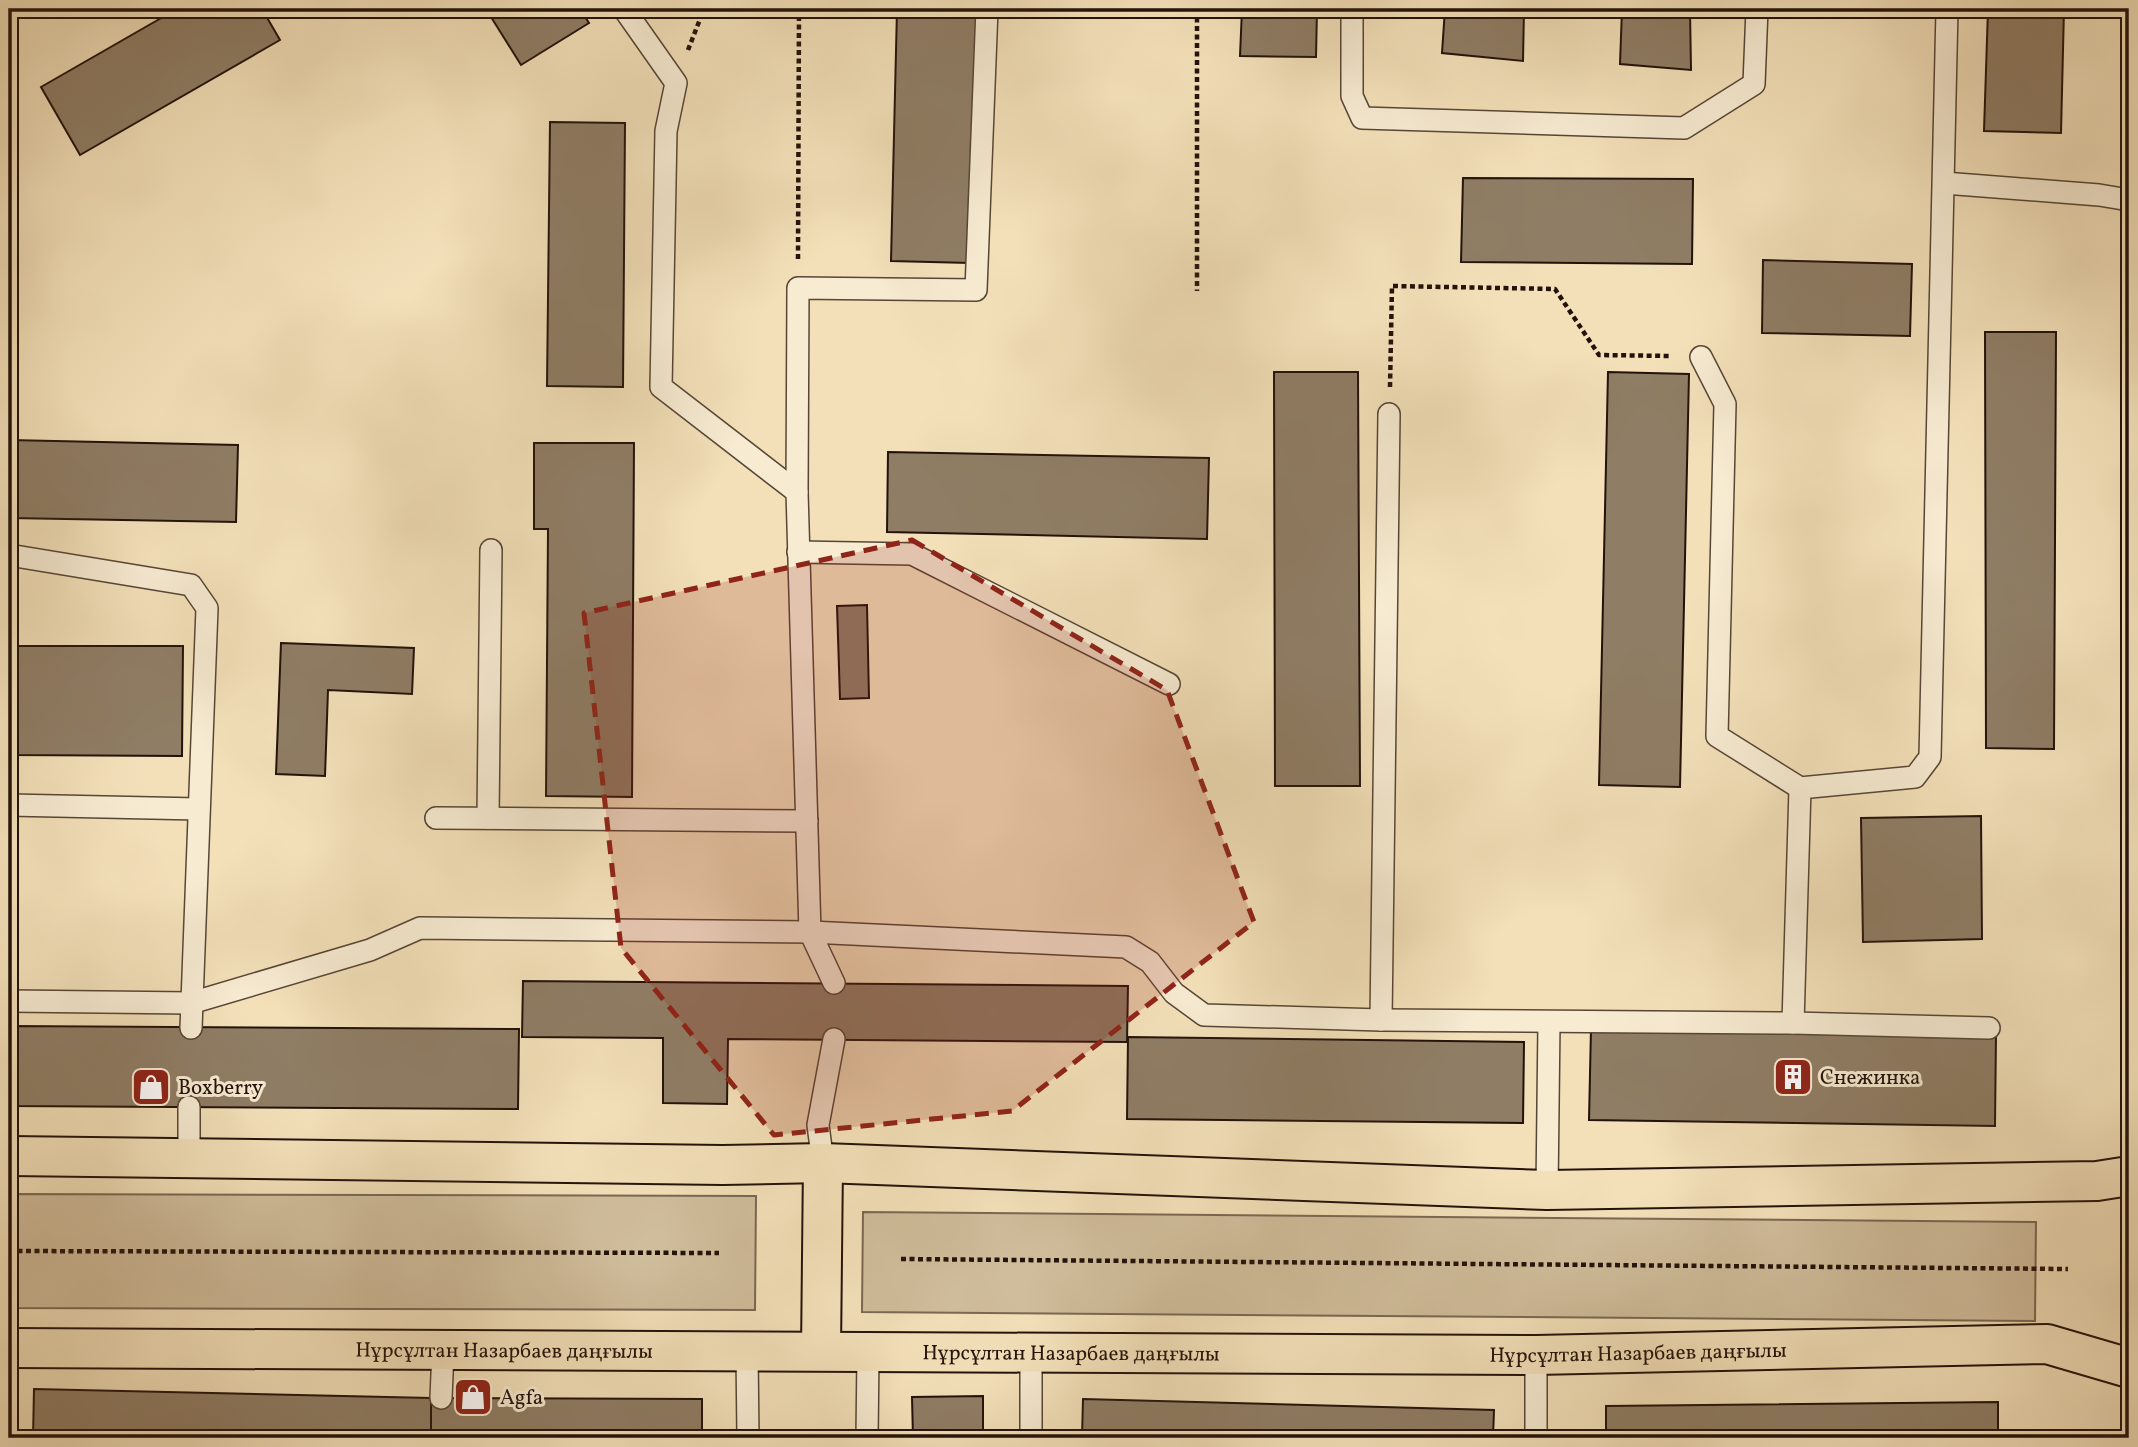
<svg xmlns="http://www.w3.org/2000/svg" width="2138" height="1447" font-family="Vollkorn,serif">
<rect width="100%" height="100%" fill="#f3e0b9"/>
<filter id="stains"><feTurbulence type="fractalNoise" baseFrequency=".00286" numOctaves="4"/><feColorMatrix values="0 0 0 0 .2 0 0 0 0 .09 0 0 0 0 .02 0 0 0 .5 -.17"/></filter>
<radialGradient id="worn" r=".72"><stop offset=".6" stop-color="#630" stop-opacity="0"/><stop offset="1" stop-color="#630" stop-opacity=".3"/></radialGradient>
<g fill="#d0bd9b" stroke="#7a6853" stroke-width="2">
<path d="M9,1194L756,1196L755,1310L9,1308Z"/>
<path d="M863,1212L2036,1222L2035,1321L862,1312Z"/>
</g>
<g fill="#8f7d65" stroke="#23120b" stroke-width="2">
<path d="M177,9H262L280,40L80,155L41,87Z"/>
<path d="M486,9H580L589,23L521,65Z"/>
<path d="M897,9H977L970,263L891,261Z"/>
<path d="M1242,9H1317L1316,57L1240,56Z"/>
<path d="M1445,9H1524L1523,61L1442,53Z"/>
<path d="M1622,9H1690L1691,70L1620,64Z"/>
<path d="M1988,9H2064L2061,133L1984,131Z"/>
<path d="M550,122L625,123L623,387L547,386Z"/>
<path d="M1463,178L1693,179L1692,264L1461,262Z"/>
<path d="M1763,260L1912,264L1910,336L1762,333Z"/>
<path d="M1985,332H2056L2054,749L1986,748Z"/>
<path d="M1274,372H1358L1360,786H1275Z"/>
<path d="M1608,372L1689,374L1680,787L1599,785Z"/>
<path d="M9,440L238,445L236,522L9,518Z"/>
<path d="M534,443H634L632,797L546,796L548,529H534Z"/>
<path d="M888,452L1209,458L1207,539L887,532Z"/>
<path d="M867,605L869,698L840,699L837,606Z"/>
<path d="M281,643L414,648L412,694L328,690L325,776L276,774Z"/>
<path d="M9,646H183L182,756L9,755Z"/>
<path d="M1981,816L1982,939L1863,942L1861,818Z"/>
<path d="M523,981L1128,986L1127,1042L728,1039L727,1104L663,1103V1038L522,1037Z"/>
<path d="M9,1026L519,1029L518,1109L9,1106Z"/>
<path d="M1591,1028L1996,1034L1995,1126L1589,1120Z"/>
<path d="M1128,1037L1524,1042L1523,1123L1127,1119Z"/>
<path d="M34,1389L431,1398V1438H33Z"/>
<path d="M983,1396V1438H913L912,1397Z"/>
<path d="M431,1398L702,1399V1438H431Z"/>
<path d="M1083,1399L1494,1410L1493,1438H1082Z"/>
<path d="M1998,1402V1438H1606V1406Z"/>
</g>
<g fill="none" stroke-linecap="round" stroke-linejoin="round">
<g stroke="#574636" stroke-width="24">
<g id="lane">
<path d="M624,9L676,83L666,131L661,387L797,492"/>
<path d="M1352,9V96L1362,118L1684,128L1754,84L1757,9"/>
<path d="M1944,183L2099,195L2129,200"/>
<path d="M1701,357L1725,404L1717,736L1800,788L1915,777L1930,757L1947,9"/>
<path d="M798,552L912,554L1169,684"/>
<path d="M9,555L191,585L207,608L191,1028"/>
<path d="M9,805L199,809"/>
<path d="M436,818L807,821"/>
<path d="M488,818L491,550"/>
<path d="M834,983L810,932L797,492L798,288L976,290L987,9"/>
<path d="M9,1001L191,1003L370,950L420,928L810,932L1126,947L1150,962L1174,993L1204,1015L1381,1020L1793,1023L1989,1028"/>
<path d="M1381,1020L1389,414"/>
<path d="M1793,1023L1800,788"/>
<path d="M189,1158V1107"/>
<path d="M823,1163L818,1125L834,1039"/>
<path d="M1547,1190L1549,1022"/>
<path d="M747,1352L748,1438"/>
<path d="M1031,1352V1438"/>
<path d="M441,1398L443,1350"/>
<path d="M867,1438L868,1354"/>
<path d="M1536,1438V1355"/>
</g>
</g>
<g stroke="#23120b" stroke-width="42">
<g id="primary">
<path d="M9,1156L723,1165L823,1163L1547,1190L2097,1181L2129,1176"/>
<path id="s1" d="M9,1348L1536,1355L2047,1344L2129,1368"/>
<path d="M821,1351L823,1163"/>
</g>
</g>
<g stroke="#23120b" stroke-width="4.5" stroke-dasharray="5 3.5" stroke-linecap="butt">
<path d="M1197,9V291"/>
<path d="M688,50L704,9"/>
<path d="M798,259L799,9"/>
<path d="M1390,387L1392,286L1555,289L1599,355L1672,356"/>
<path d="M9,1251L719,1253"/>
<path d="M901,1259L2068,1269"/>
</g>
<use href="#lane" stroke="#f7ebd2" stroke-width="21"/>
<use href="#primary" stroke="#f3e0b9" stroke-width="38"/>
</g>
<path fill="#8f2418" fill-opacity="0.2" stroke="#8f2418" stroke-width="5" stroke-dasharray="14 9" stroke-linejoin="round" d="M912,540L1167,690L1254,922L1012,1111L774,1135L621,948L584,613Z"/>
<defs>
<g id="building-square" transform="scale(2.0125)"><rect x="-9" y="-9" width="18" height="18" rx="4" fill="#8f2418" stroke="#f7ebd2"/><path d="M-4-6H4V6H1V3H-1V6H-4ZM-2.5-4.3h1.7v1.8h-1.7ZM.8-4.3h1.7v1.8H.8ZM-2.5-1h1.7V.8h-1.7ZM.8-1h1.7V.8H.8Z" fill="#fff"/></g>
<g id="shop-square" transform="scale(2.0125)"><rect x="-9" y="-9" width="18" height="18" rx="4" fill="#8f2418" stroke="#f7ebd2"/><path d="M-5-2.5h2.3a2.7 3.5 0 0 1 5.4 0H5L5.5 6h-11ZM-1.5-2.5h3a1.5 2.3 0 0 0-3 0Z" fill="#fff"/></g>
</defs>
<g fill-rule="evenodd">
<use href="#building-square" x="1793" y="1077"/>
<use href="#shop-square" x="151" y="1087"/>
<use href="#shop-square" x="473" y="1397"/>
</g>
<g text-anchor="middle" stroke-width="6" stroke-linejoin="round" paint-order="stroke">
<g font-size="21" fill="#23120b" stroke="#f7ebd2" text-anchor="start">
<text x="1820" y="1084">Снежинка</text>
<text x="178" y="1094">Boxberry</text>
<text x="500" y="1404">Agfa</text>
</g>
<g font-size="21" fill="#23120b" stroke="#f7ebd2">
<text dy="7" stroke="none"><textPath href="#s1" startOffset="495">Нұрсұлтан Назарбаев даңғылы</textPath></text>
<text dy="7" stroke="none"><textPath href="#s1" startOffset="1629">Нұрсұлтан Назарбаев даңғылы</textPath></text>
<text dy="7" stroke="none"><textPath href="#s1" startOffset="1062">Нұрсұлтан Назарбаев даңғылы</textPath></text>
</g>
</g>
<rect width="2138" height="1447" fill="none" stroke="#f3e0b9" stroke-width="35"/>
<rect x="10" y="10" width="2117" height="1426" fill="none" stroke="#23120b" stroke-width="3.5"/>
<rect x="18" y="18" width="2103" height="1412" fill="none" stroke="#23120b" stroke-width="2"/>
<rect width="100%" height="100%" filter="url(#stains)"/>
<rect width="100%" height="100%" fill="url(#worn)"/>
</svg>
